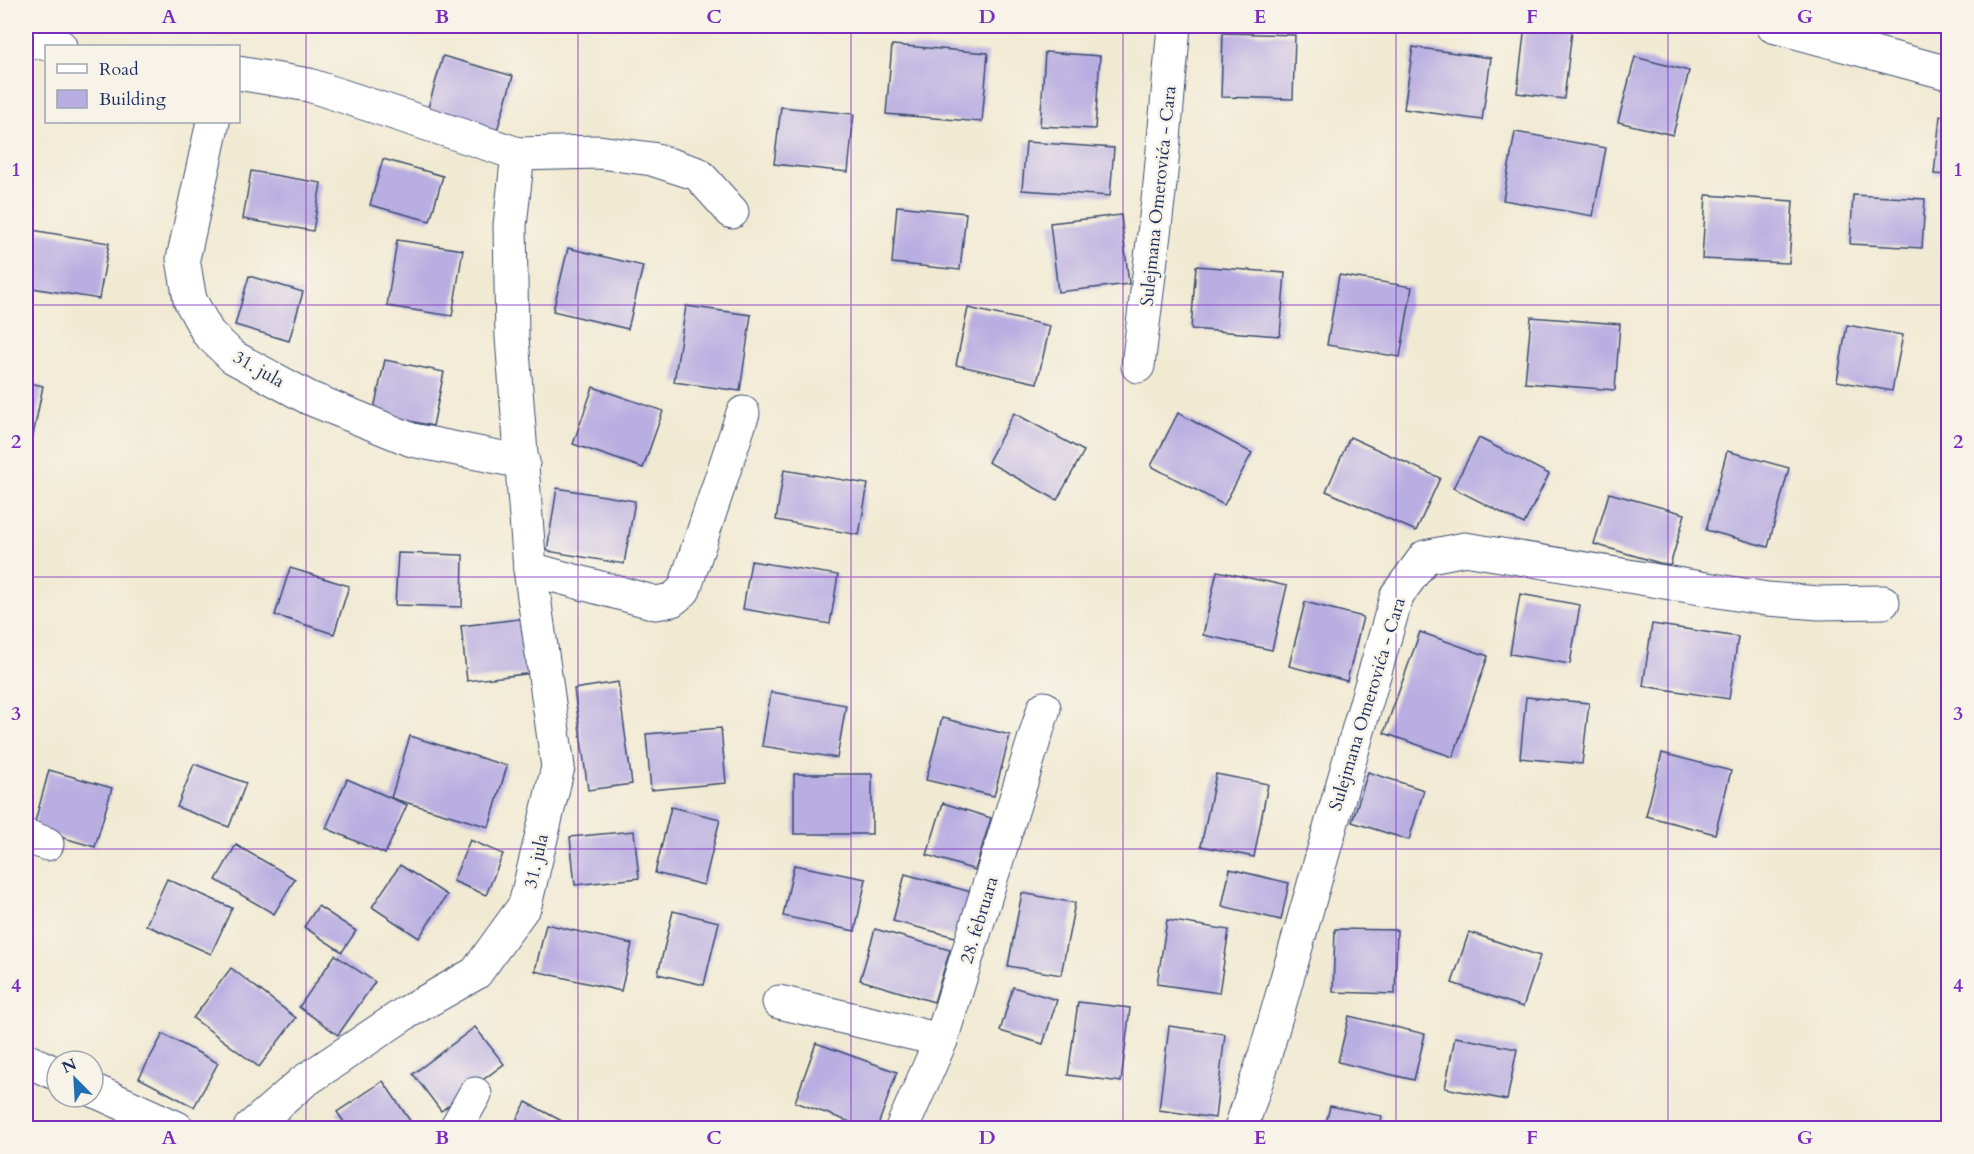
<svg xmlns="http://www.w3.org/2000/svg" width="1974" height="1154" font-family="Cardo,serif">
<rect width="100%" height="100%" fill="#f7f3e8"/>
<filter id="ink" filterUnits="userSpaceOnUse"><feTurbulence type="fractalNoise" baseFrequency=".0167" numOctaves="2"/><feDisplacementMap in="SourceGraphic" scale="12" xChannelSelector="R" yChannelSelector="G"/><feConvolveMatrix kernelMatrix="1 2 1 2 8 2 1 2 1" color-interpolation-filters="sRGB"/></filter>
<filter id="wash" filterUnits="userSpaceOnUse"><feTurbulence type="fractalNoise" baseFrequency=".008" numOctaves="4" result="noise"/><feDisplacementMap in="SourceGraphic" scale="24" xChannelSelector="R" yChannelSelector="G"/><feGaussianBlur stdDeviation="1.35" result="paint"/><feColorMatrix in="noise" values="0 0 0 0 0 0 0 0 0 0 0 0 0 0 0 0 0 1.4 0 .05"/><feComposite in="paint" operator="in"/></filter>
<g filter="url(#wash)">
<rect width="100%" height="100%" fill="#f1ead3"/>
<g id="blocks">
<g fill="#b9aee1">
<path d="M40,26H72L66,38Z"/>
<path d="M1525,26L1572,31L1564,99L1517,93Z"/>
<path d="M1223,33L1295,35L1293,99L1221,97Z"/>
<path d="M892,45L988,53L982,122L886,114Z"/>
<path d="M1413,47L1491,58L1482,120L1404,109Z"/>
<path d="M1045,52L1100,56L1095,129L1040,126Z"/>
<path d="M443,56L513,76L496,134L426,115Z"/>
<path d="M1635,57L1689,71L1673,135L1618,122Z"/>
<path d="M781,107L854,114L848,172L774,164Z"/>
<path d="M1940,116L1948,117V175L1934,174Z"/>
<path d="M1515,132L1606,148L1593,216L1503,200Z"/>
<path d="M1026,142L1114,148L1110,196L1022,190Z"/>
<path d="M383,159L443,176L430,221L370,205Z"/>
<path d="M251,171L321,183L313,231L243,219Z"/>
<path d="M1706,195L1793,201L1789,263L1702,259Z"/>
<path d="M1853,195L1925,199L1922,248L1850,244Z"/>
<path d="M897,206L966,213L960,270L892,263Z"/>
<path d="M1121,215L1129,284L1058,292L1050,223Z"/>
<path d="M32,230L109,243L99,299L26,287V267Z"/>
<path d="M397,240L463,250L452,316L387,306Z"/>
<path d="M568,248L643,266L628,329L553,311Z"/>
<path d="M1196,266L1285,273L1280,336L1191,329Z"/>
<path d="M1339,275L1412,287L1400,357L1327,345Z"/>
<path d="M249,276L303,292L289,341L235,325Z"/>
<path d="M686,306L751,315L740,391L674,382Z"/>
<path d="M968,308L1050,326L1037,383L956,365Z"/>
<path d="M1531,317L1620,324L1615,390L1525,383Z"/>
<path d="M1847,325L1903,335L1892,391L1837,381Z"/>
<path d="M385,360L444,372L433,426L373,413Z"/>
<path d="M26,382L43,386L27,466H26Z"/>
<path d="M593,387L663,411L643,468L573,444Z"/>
<path d="M1014,413L1084,451L1057,500L988,462Z"/>
<path d="M1178,413L1252,453L1224,505L1151,466Z"/>
<path d="M1350,437L1440,478L1416,531L1326,491Z"/>
<path d="M1479,438L1549,474L1524,524L1453,488Z"/>
<path d="M1727,451L1789,468L1768,547L1706,530Z"/>
<path d="M784,470L868,484L859,535L776,520Z"/>
<path d="M557,488L635,501L624,564L547,551Z"/>
<path d="M1609,493L1685,514L1670,566L1594,544Z"/>
<path d="M398,553L463,555L462,607L395,605Z"/>
<path d="M751,561L838,575L830,624L743,609Z"/>
<path d="M290,568L349,586L334,634L275,615Z"/>
<path d="M1217,571L1287,586L1272,650L1203,635Z"/>
<path d="M1520,594L1580,605L1570,664L1510,654Z"/>
<path d="M1305,602L1363,617L1347,681L1289,666Z"/>
<path d="M527,618L533,673L467,681L461,626Z"/>
<path d="M1652,624L1738,637L1729,699L1643,686Z"/>
<path d="M1420,632L1488,656L1453,757L1384,733Z"/>
<path d="M618,682L632,784L588,790L574,689Z"/>
<path d="M771,692L846,705L837,758L762,746Z"/>
<path d="M1526,697L1589,703L1582,764L1520,758Z"/>
<path d="M942,718L1010,735L994,796L926,780Z"/>
<path d="M721,728L726,783L651,790L646,734Z"/>
<path d="M410,736L507,766L489,827L391,798Z"/>
<path d="M1662,753L1731,771L1715,834L1646,816Z"/>
<path d="M194,764L246,783L229,827L177,807Z"/>
<path d="M49,770L112,788L95,847L33,829Z"/>
<path d="M1368,772L1424,790L1409,840L1352,822Z"/>
<rect x="794" y="774" width="78" height="60"/>
<path d="M1216,774L1268,784L1254,857L1201,846Z"/>
<path d="M347,779L407,805L385,854L326,828Z"/>
<path d="M943,803L991,818L975,870L927,855Z"/>
<path d="M671,807L720,819L704,885L655,873Z"/>
<path d="M634,831L639,878L575,885L570,837Z"/>
<path d="M470,840L503,854L486,895L453,881Z"/>
<path d="M236,845L295,879L274,914L216,880Z"/>
<path d="M400,865L447,895L419,938L372,907Z"/>
<path d="M794,865L866,879L855,931L783,916Z"/>
<path d="M1230,869L1289,883L1281,920L1222,906Z"/>
<path d="M905,874L975,893L963,939L893,921Z"/>
<path d="M167,879L232,908L211,954L146,925Z"/>
<path d="M1022,893L1075,903L1061,975L1008,966Z"/>
<path d="M318,906L356,931L342,952L304,927Z"/>
<path d="M673,911L719,922L704,985L658,974Z"/>
<path d="M1167,920L1229,930L1219,993L1157,984Z"/>
<path d="M546,924L632,944L621,991L535,971Z"/>
<path d="M875,929L950,950L934,1002L860,980Z"/>
<path d="M1335,929L1397,930L1395,994L1333,992Z"/>
<path d="M1469,932L1540,956L1523,1007L1452,983Z"/>
<path d="M335,955L375,982L338,1035L299,1007Z"/>
<path d="M231,968L296,1018L259,1067L193,1018Z"/>
<path d="M1013,987L1057,1000L1043,1044L1000,1031Z"/>
<path d="M1078,1002L1130,1008L1121,1082L1068,1075Z"/>
<path d="M1349,1016L1425,1034L1414,1080L1338,1062Z"/>
<path d="M1169,1026L1225,1034L1215,1118L1159,1110Z"/>
<path d="M475,1027L504,1064L441,1111L413,1074Z"/>
<path d="M163,1034L218,1063L194,1107L139,1078Z"/>
<path d="M1455,1037L1517,1049L1507,1100L1445,1088Z"/>
<path d="M816,1043L897,1072L877,1128H867L795,1102Z"/>
<path d="M383,1081L415,1128H348L337,1112Z"/>
<path d="M526,1102L575,1128H512Z"/>
<path d="M1330,1106L1382,1116L1380,1128H1325Z"/>
</g>
</g>
</g>
<g filter="url(#ink)">
<use href="#blocks" fill-opacity="0" stroke="#3b4b70" stroke-width="1.5"/>
<g fill="none" stroke-linecap="round" stroke-linejoin="round">
<g stroke="#3b4b70" stroke-width="35">
<g id="minor">
<path d="M1773,26L1948,73"/>
<path d="M26,40L60,46"/>
<path d="M238,73L309,85L518,154L599,152L652,159L698,174L732,212"/>
<path d="M213,122L183,259L190,300L208,333L233,357L309,398L412,440L523,462"/>
<path d="M1138,366L1160,184L1174,26"/>
<path d="M530,569L656,603L672,600L684,590L743,413"/>
<path d="M26,836L47,844"/>
<path d="M779,1002L941,1040"/>
<path d="M26,1060L57,1074"/>
<path d="M93,1090L177,1128"/>
<path d="M250,1128L303,1082L404,1014L476,973L525,905L558,767L530,569L512,338L510,225L518,154"/>
<path d="M456,1128L475,1094"/>
<path d="M902,1128L941,1040L1044,708"/>
<path d="M1241,1128L1265,1055L1397,595L1425,557L1465,549L1767,599L1819,603L1883,602"/>
</g>
</g>
<use href="#minor" stroke="#fff" stroke-width="33"/>
</g>
</g>
<path fill="none" stroke="#7b2cbf" stroke-width="1.5" stroke-opacity="0.55" d="M306,26V1128M578,26V1128M851,26V1128M1123,26V1128M1396,26V1128M1668,26V1128M26,305H1948M26,577H1948M26,849H1948"/>
<g text-anchor="middle" stroke-width="5" stroke-linejoin="round" paint-order="stroke">
<g font-size="18" fill="#1b2f5e" stroke="#f7f3e8">
<text transform="translate(1158 196) rotate(-84)" y="6">Sulejmana Omerovića - Cara</text>
<text transform="translate(259 369) rotate(30)" y="6">31. jula</text>
<text transform="translate(1367 704) rotate(-73)" y="6">Sulejmana Omerovića - Cara</text>
<text transform="translate(536 861) rotate(-77)" y="6">31. jula</text>
<text transform="translate(979 920) rotate(-73)" y="6">28. februara</text>
</g>
</g>
<rect width="1974" height="1154" fill="none" stroke="#f7f3e8" stroke-width="66"/>
<rect x="45" y="45" width="195" height="78" fill="#f7f3e8" stroke="#9fa5b1" stroke-width="1.5"/>
<rect x="57" y="64" width="30" height="9" fill="#ffffff" stroke="#9fa5b1" stroke-width="1.5"/>
<text x="99" y="75" font-size="18" fill="#1b2f5e">Road</text>
<rect x="57" y="90" width="30" height="18" fill="#b9aee1" stroke="#9fa5b1" stroke-width="1.5"/>
<text x="99" y="105" font-size="18" fill="#1b2f5e">Building</text>
<g transform="translate(75 1079) rotate(336)"><circle r="28" fill="#f7f3e8" stroke="#9fa5b1" stroke-width="1.5"/>
<path d="M0-4.5L10 22L0 15L-10 22Z" fill="#1f6fb2"/>
<text y="-9" font-size="16" font-weight="bold" text-anchor="middle" fill="#1b2f5e">N</text>
</g>
<rect x="33" y="33" width="1908" height="1088" fill="none" stroke="#7b2cbf" stroke-width="2"/>
<g font-size="20" text-anchor="middle" font-weight="bold" fill="#7b2cbf">
<text x="169" y="23">A</text>
<text x="442" y="23">B</text>
<text x="714" y="23">C</text>
<text x="987" y="23">D</text>
<text x="1260" y="23">E</text>
<text x="1532" y="23">F</text>
<text x="1805" y="23">G</text>
<text x="16" y="176">1</text>
<text x="1958" y="176">1</text>
<text x="16" y="448">2</text>
<text x="1958" y="448">2</text>
<text x="16" y="720">3</text>
<text x="1958" y="720">3</text>
<text x="16" y="992">4</text>
<text x="1958" y="992">4</text>
<text x="169" y="1144">A</text>
<text x="442" y="1144">B</text>
<text x="714" y="1144">C</text>
<text x="987" y="1144">D</text>
<text x="1260" y="1144">E</text>
<text x="1532" y="1144">F</text>
<text x="1805" y="1144">G</text>
</g>
</svg>
